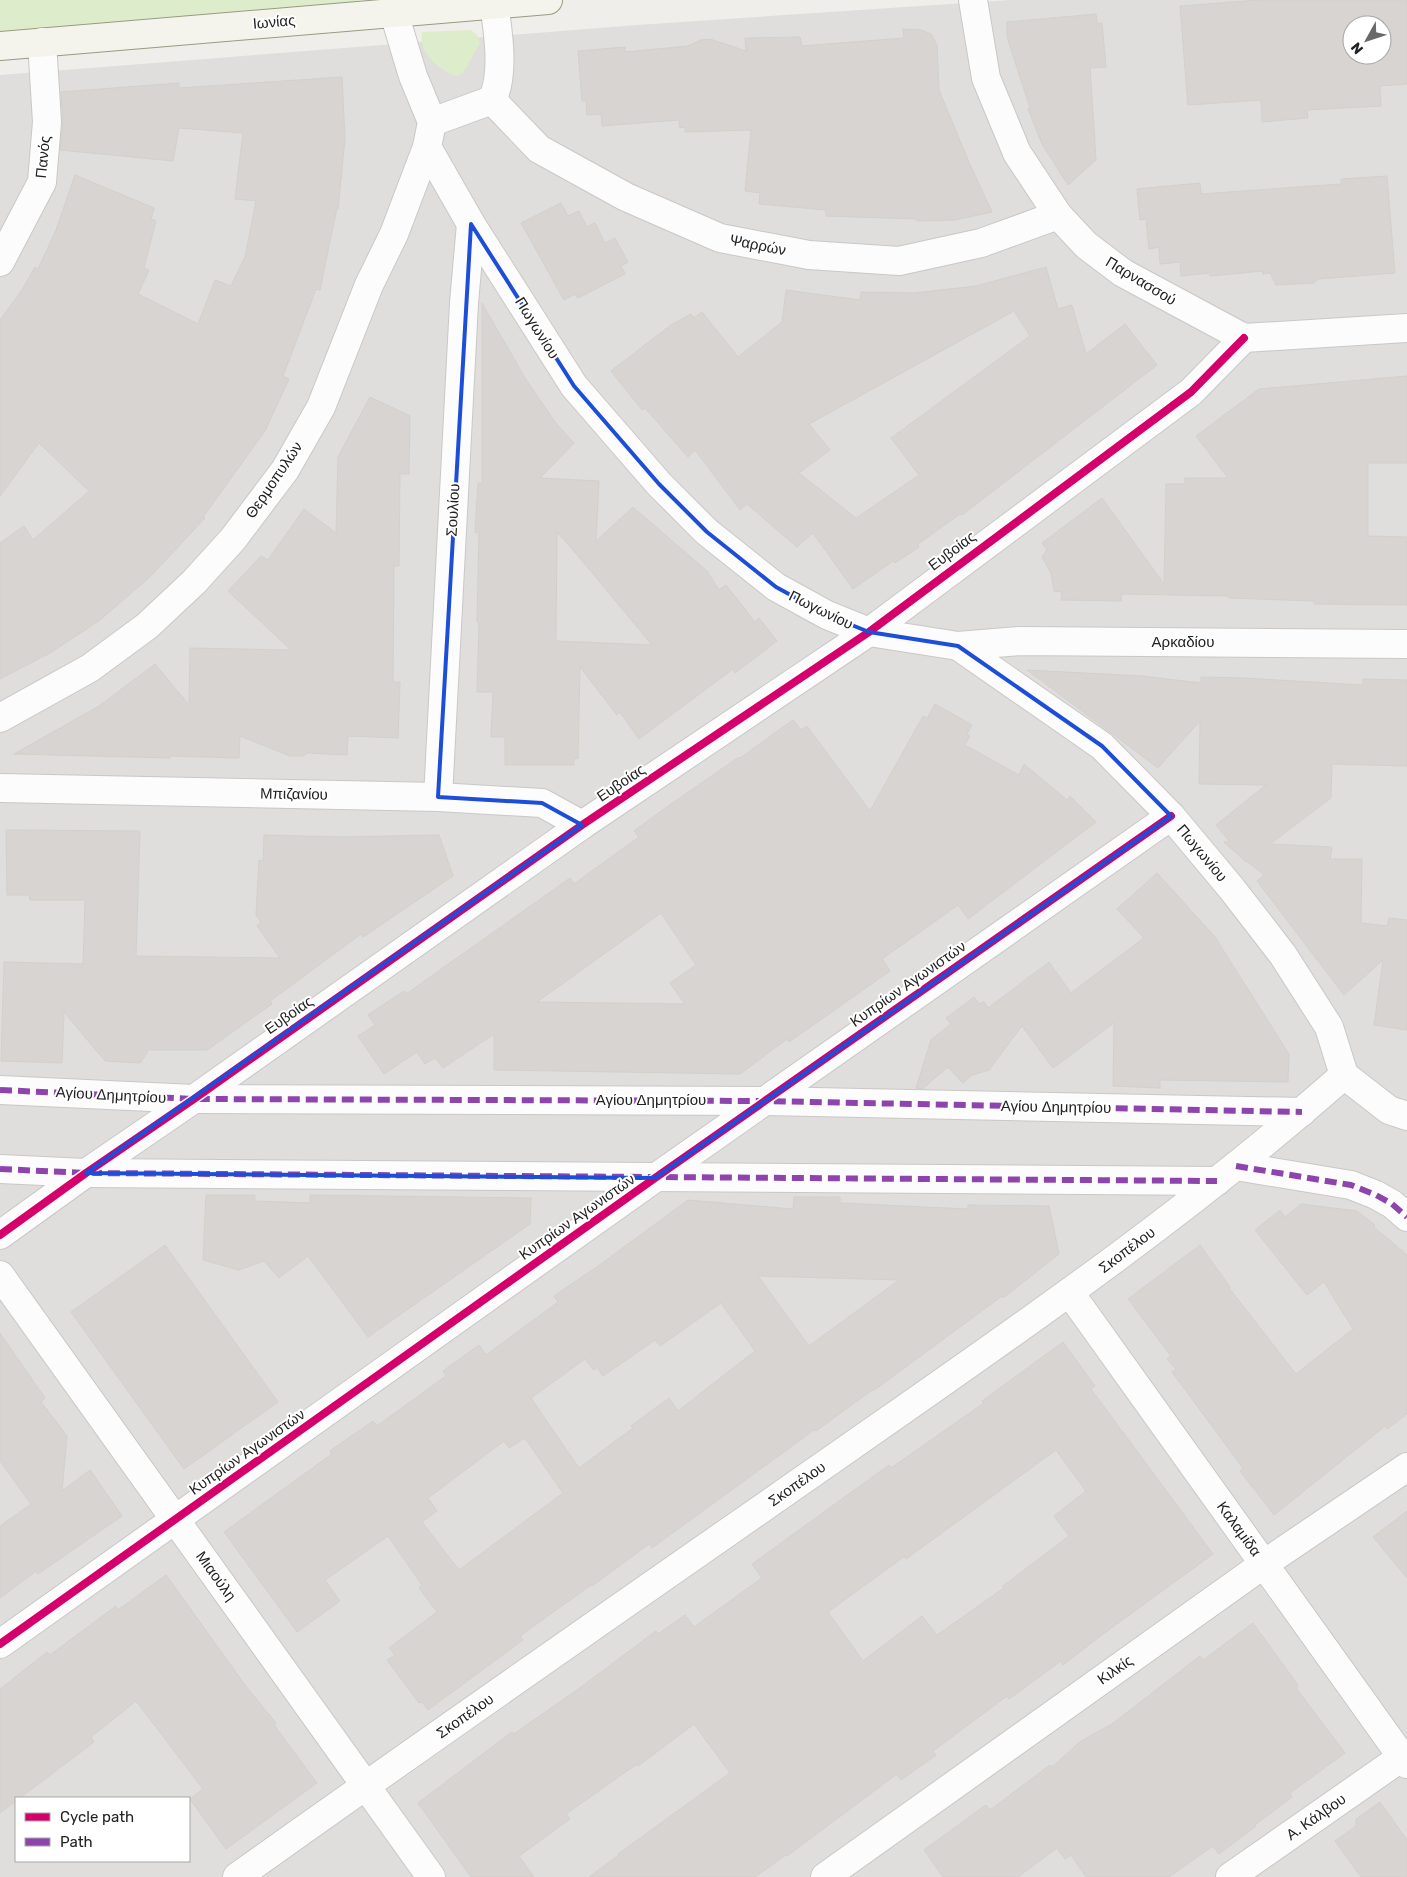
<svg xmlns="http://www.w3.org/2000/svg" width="1407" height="1877" font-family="Rubik,sans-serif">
<rect width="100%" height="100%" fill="#f0eeeb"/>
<path fill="#dfdedc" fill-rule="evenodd" d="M1010,0H1407V1877H0V75L637,25ZM1352,25H1382V55H1352ZM16,1798H189V1861H16Z"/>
<g fill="#ddeccb">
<path d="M0,0H360L344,5L0,32Z"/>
<path d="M471,30L477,35L480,43L463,73L456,76C438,69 418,53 422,32Z"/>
</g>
<g fill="#d7d4d2" stroke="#d3d0cc" fill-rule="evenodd">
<path d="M1258,0H1407V84L1380,86L1381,106L1307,110L1308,118L1262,122L1261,100L1188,105L1180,6ZM1352,25H1382V55H1352Z"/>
<path d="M1096,14L1097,23H1102L1106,67L1090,68L1096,160L1068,185L1042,144L1028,109L1030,108L1007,37V22Z"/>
<path d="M903,29L921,30L931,34L937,45L939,90L968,160L992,212L955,220L917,221V219L826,216V210L759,204L760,193L745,191L751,130L685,132V127L680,128L679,120L602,126L601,114L587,115L586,101H582L578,51L625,47V52L688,46L701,40L710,39L746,51L745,38L800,37L802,46L904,38Z"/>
<path d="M342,77L345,138L338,209L337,208L320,290L316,289L283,376L289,379L265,431L203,517L205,518L151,576L100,620L50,653L0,679V543L24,526L33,540L89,491L39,443L0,496V320L22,290L35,267L38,269L56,230L75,175L154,208L151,219L156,221L144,268L149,270L138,294L198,324L215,280L231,286L245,257L256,201L235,199L243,133L179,128L173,161L60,150L63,121L61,92L179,83V88Z"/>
<path d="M1387,176L1395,273L1318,279L1314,283L1276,285L1270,273L1263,274V271L1210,276V273L1181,276L1180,262L1160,264L1159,247L1149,249L1146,219L1140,220L1137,189L1200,183L1201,194L1341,184V179Z"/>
<path d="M561,203L568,216L579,211L587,227L595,223L605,243L615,238L628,262L621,266L625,274L578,298L575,294L564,300L521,223Z"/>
<path d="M1046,267L1058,309L1072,305L1086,354L1125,324L1157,365L962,515L960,514L918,544L919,547L895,563L893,561L853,589L813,533L797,547L747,504L740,510L695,450L688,457L645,408L642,410L611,371L671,325L691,314L694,318L702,312L738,357L782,322L786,290L860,300L861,292L914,293L976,286ZM1014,311L1030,336L891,438L919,475L856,518L799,473L830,450L809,424Z"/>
<path d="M482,303L525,378L555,422L574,443L540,478L599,481L596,541L633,507L707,571L719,590L726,585L755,622L759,618L777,641L735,673L733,669L639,739L620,712L617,715L580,667L578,759L574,758V765H505V737H491L493,692H477L479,623L477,622L479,533L475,532L478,483L482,484ZM557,532L579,557L652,645L556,641Z"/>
<path d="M1407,376V463H1368V536L1407,537V605L1314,604V601L1229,598V596L1122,594L1121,601L1061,600L1062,592L1054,591L1051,573L1042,557L1047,550L1042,543L1102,498L1164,584L1166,484H1185V478H1228L1196,436L1259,389Z"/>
<path d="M370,397L410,416L409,474H400L399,566H394L393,682H400L398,738L348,736L347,755L308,753L303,756H290L240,736L239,758L170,756V758L14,754L99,706L155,664L189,705L190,648L291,650L228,591L261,556L268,560L304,509L336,533L338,457Z"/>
<path d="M1027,670L1142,676L1201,683V677L1245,678L1363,685V679L1407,680V766L1332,764L1331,798L1270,844L1332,847L1330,859H1362L1361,923L1387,926L1389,918L1407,920V1030L1374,1025L1383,960L1344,995L1257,881L1264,875L1247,861L1246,862L1224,842H1230L1216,825L1266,785L1199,784L1200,721L1158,768Z"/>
<path d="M935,704L972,725L967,734L970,736L965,745L1019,775L1024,764L1067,800L1070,796L1096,822L968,919L958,905L882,959L890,971L789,1042L787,1039L740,1074L494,1070V1034L443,1068L435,1058L425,1064L417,1052L384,1074L358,1036L375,1025L368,1015L404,991L406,994L570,878L574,884L639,837L634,831L671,804L739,757L740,758L793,720L801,730L807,726L870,811L923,716L927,718ZM661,913L696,965L670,983L685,1004L537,1002Z"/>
<path d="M6,830L140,831L136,956L280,958L257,926L261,922L256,915L259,860L263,861L264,835L342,837L439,835L453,876L363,937L361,934L270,1001L272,1004L207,1050H147V1053L140,1063L105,1061L64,1012L62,1063L1,1061L4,962L83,964L85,900H30L29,895H7Z"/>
<path d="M1157,873L1215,937L1289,1054L1288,1082L1160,1080V1088L1113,1086L1114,1023L1053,1068L1022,1026L989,1070L972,1075L963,1083L948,1067L922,1089L916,1088L931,1040L951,1024L946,1018L974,997L979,1004L984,1002L988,1008L1049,962L1071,993L1144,938L1117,909Z"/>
<path d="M206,1195H255V1201L310,1203V1195L531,1198L530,1224L368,1337L308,1256L279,1278L264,1261L239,1270L203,1260Z"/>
<path d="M794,1197H840V1203L968,1209V1205L1049,1206L1059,1254L1003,1298L1002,1296L873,1391L872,1390L816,1431L814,1430L652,1548L649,1544L592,1586L591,1585L520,1636L523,1640L428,1710L422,1702L419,1703L387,1660L395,1655L389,1648L437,1612L419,1588L422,1585L388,1536L325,1580L340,1601L297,1632L224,1532L332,1454L330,1451L373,1421L377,1426L446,1376L443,1371L479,1345L486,1355L558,1302L554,1296L601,1264L688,1200L793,1209ZM758,1276L899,1280L809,1346ZM721,1303L755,1351L678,1411L669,1398L631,1426L633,1428L579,1468L531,1398L585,1359L594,1370L597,1367L603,1376L655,1340L660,1346ZM525,1438L563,1493L459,1570L422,1522L437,1511L428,1498L504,1441L509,1448Z"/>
<path d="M1301,1204L1357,1211L1375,1225L1374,1227L1407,1255V1414L1387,1429L1385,1426L1274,1515L1240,1471L1243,1468L1172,1372L1176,1369L1167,1359L1171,1356L1128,1299L1200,1245L1230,1287L1229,1288L1296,1374L1353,1329L1324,1282L1307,1295L1255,1230L1280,1210L1285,1217Z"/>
<path d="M165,1245L278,1402L184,1469L71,1312Z"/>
<path d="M0,1333L45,1398L41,1402L67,1436L62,1491L90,1470L122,1516L38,1574L36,1571L0,1598V1526L31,1504L0,1461Z"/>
<path d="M1063,1342L1095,1386L1091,1389L1213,1554L1103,1634L1063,1665L1061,1661L1009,1699L1007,1696L933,1751L936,1755L901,1780L897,1774L787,1856L786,1855L755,1877H589L619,1855L618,1854L730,1773L694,1724L638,1766L637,1764L566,1814L570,1819L519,1856L534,1877H471L418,1803L512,1732L514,1734L581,1687L656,1631L658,1634L685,1615L694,1627L762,1578L752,1564L889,1465L891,1468L984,1403L982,1401ZM1056,1450L1086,1491L1054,1516L1069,1536L1003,1586L1004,1588L937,1635L922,1616L863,1661L828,1612L905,1556L906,1559Z"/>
<path d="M1407,1511V1578L1373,1537Z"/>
<path d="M166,1575L245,1685L276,1723L274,1725L317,1783L226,1849L190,1799L203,1789L136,1701L91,1737L94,1742L20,1798H16V1801L0,1813V1689L47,1652L50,1655L116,1606L118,1610Z"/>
<path d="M1253,1623L1298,1685L1296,1688L1345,1753L1290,1793L1292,1797L1255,1825L1256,1826L1219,1854L1213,1846L1169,1877H1086L1071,1855L1065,1859L1057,1848L1018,1877H943L924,1850L986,1805L990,1810L1050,1765L1052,1767L1081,1741L1112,1724L1200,1656L1203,1660Z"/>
<path d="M1380,1802L1407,1840V1877H1361L1335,1841L1356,1826V1819Z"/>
</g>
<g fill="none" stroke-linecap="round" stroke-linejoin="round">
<g stroke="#c9c8c7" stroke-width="30">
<g id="street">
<path d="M973,0L986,78L1017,153L1058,215L1086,245L1123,273L1244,338L1407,328"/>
<path d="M394,13L413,76L432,122L492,100C505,75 498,31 494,4"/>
<path d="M492,100L539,149L626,197L720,238L809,255L899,261L981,243L1058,215"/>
<path d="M432,122L427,147L471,224L574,386L659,484L707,532L776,587L827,615L869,632L958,646L1102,746L1171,816L1232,889L1283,955L1329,1027L1344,1075"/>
<path d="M0,262L42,182L47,122L42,42"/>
<path d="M958,646L1020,641L1407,644"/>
<path d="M0,718L90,668L147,626L194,582L233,539L285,470L321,407L369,285L394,234L427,147"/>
<path d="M0,788L438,797L542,803L582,825"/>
<path d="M438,797L464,303L471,224"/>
<path d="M1344,1075L1389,1110L1407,1116"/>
<path d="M0,1090L194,1099L766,1101L1302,1112"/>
<path d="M1236,1166L1351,1185L1376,1195L1392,1204L1407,1217"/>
<path d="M0,1169L86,1173L1217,1181"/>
<path d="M0,1235L86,1173L194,1099L582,825L869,632L1191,392L1244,338"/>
<path d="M0,1275L431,1877"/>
<path d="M1070,1293L1407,1764"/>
<path d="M0,1644L655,1178L1171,816"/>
<path d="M237,1877C440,1732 645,1590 850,1447C1019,1329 1189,1212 1344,1075"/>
<path d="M825,1877L1264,1564L1407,1467"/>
<path d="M1230,1877L1402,1757"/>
</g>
</g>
<g stroke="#999a82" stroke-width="30">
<path id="secondary" d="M0,46L548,0"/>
</g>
<use href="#street" stroke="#fdfcfc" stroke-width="28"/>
<use href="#secondary" stroke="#f4f4ed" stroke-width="28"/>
<g stroke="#8e44ad" stroke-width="6" stroke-dasharray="12 6" stroke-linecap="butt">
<path d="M0,1090L194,1099L766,1101L1302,1112"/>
<path d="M1236,1166L1351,1185L1376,1195L1392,1204L1407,1217"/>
<path d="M0,1169L86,1173L1217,1181"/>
</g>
<g stroke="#fff" stroke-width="11">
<g id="cycleway">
<path d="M0,1235L86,1173L194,1099L582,825L869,632L1191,392L1244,338"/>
<path d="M0,1644L655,1178L1171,816"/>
</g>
</g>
<use href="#cycleway" stroke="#d6006c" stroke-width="8"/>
</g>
<path fill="none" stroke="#1d4ed8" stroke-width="4" stroke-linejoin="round" d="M471,224L574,386L659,484L707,532L776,587L827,615L869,632L958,646L1102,746L1171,816L655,1178L86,1173L582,825L542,803L438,797Z"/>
<g text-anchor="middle" stroke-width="4" stroke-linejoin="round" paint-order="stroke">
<g font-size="15" fill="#222" stroke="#fff">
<text transform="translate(274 22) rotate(-5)" y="5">Ιωνίας</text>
<text transform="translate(43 157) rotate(-84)" y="5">Πανός</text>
<text transform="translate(758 245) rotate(11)" y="5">Ψαρρών</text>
<text transform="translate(1141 281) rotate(31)" y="5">Παρνασσού</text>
<text transform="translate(537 328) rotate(58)" y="5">Πωγωνίου</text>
<text transform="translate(274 480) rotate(-56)" y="5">Θερμοπυλών</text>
<text transform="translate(453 510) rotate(-87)" y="5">Σουλίου</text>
<text transform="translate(952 551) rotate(-37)" y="5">Ευβοίας</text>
<text transform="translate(821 610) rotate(26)" y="5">Πωγωνίου</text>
<text x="1183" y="647">Αρκαδίου</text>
<text transform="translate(621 783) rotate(-34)" y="5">Ευβοίας</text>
<text transform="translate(294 794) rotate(1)" y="5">Μπιζανίου</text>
<text transform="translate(1202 853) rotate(50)" y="5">Πωγωνίου</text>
<text transform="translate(908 984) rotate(-35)" y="5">Κυπρίων Αγωνιστών</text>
<text transform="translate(289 1015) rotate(-35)" y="5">Ευβοίας</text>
<text transform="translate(111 1095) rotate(3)" y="5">Αγίου Δημητρίου</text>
<text x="651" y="1105">Αγίου Δημητρίου</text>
<text transform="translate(1056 1107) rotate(1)" y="5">Αγίου Δημητρίου</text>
<text transform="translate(577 1217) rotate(-35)" y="5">Κυπρίων Αγωνιστών</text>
<text transform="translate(1127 1250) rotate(-37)" y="5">Σκοπέλου</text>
<text transform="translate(247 1452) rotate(-35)" y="5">Κυπρίων Αγωνιστών</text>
<text transform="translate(797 1484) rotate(-35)" y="5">Σκοπέλου</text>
<text transform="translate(1239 1529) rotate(54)" y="5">Καλαμίδα</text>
<text transform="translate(216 1576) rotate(54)" y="5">Μιαούλη</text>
<text transform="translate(1115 1670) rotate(-35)" y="5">Κιλκίς</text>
<text transform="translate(465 1716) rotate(-35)" y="5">Σκοπέλου</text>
<text transform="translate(1316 1817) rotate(-35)" y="5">Α. Κάλβου</text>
</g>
</g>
<rect x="15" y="1797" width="175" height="65" fill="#ffffff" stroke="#a7a7a7"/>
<rect x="25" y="1813" width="25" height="8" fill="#d6006c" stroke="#a7a7a7"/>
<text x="60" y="1822" font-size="15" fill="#222222">Cycle path</text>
<rect x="25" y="1838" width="25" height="8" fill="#8e44ad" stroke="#a7a7a7"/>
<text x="60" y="1847" font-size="15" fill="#222222">Path</text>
<g transform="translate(1367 40) rotate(230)"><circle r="24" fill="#ffffff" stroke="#a7a7a7"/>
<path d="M0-4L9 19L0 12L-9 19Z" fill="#6a6968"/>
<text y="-8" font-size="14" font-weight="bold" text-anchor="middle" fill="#222222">N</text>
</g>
</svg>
